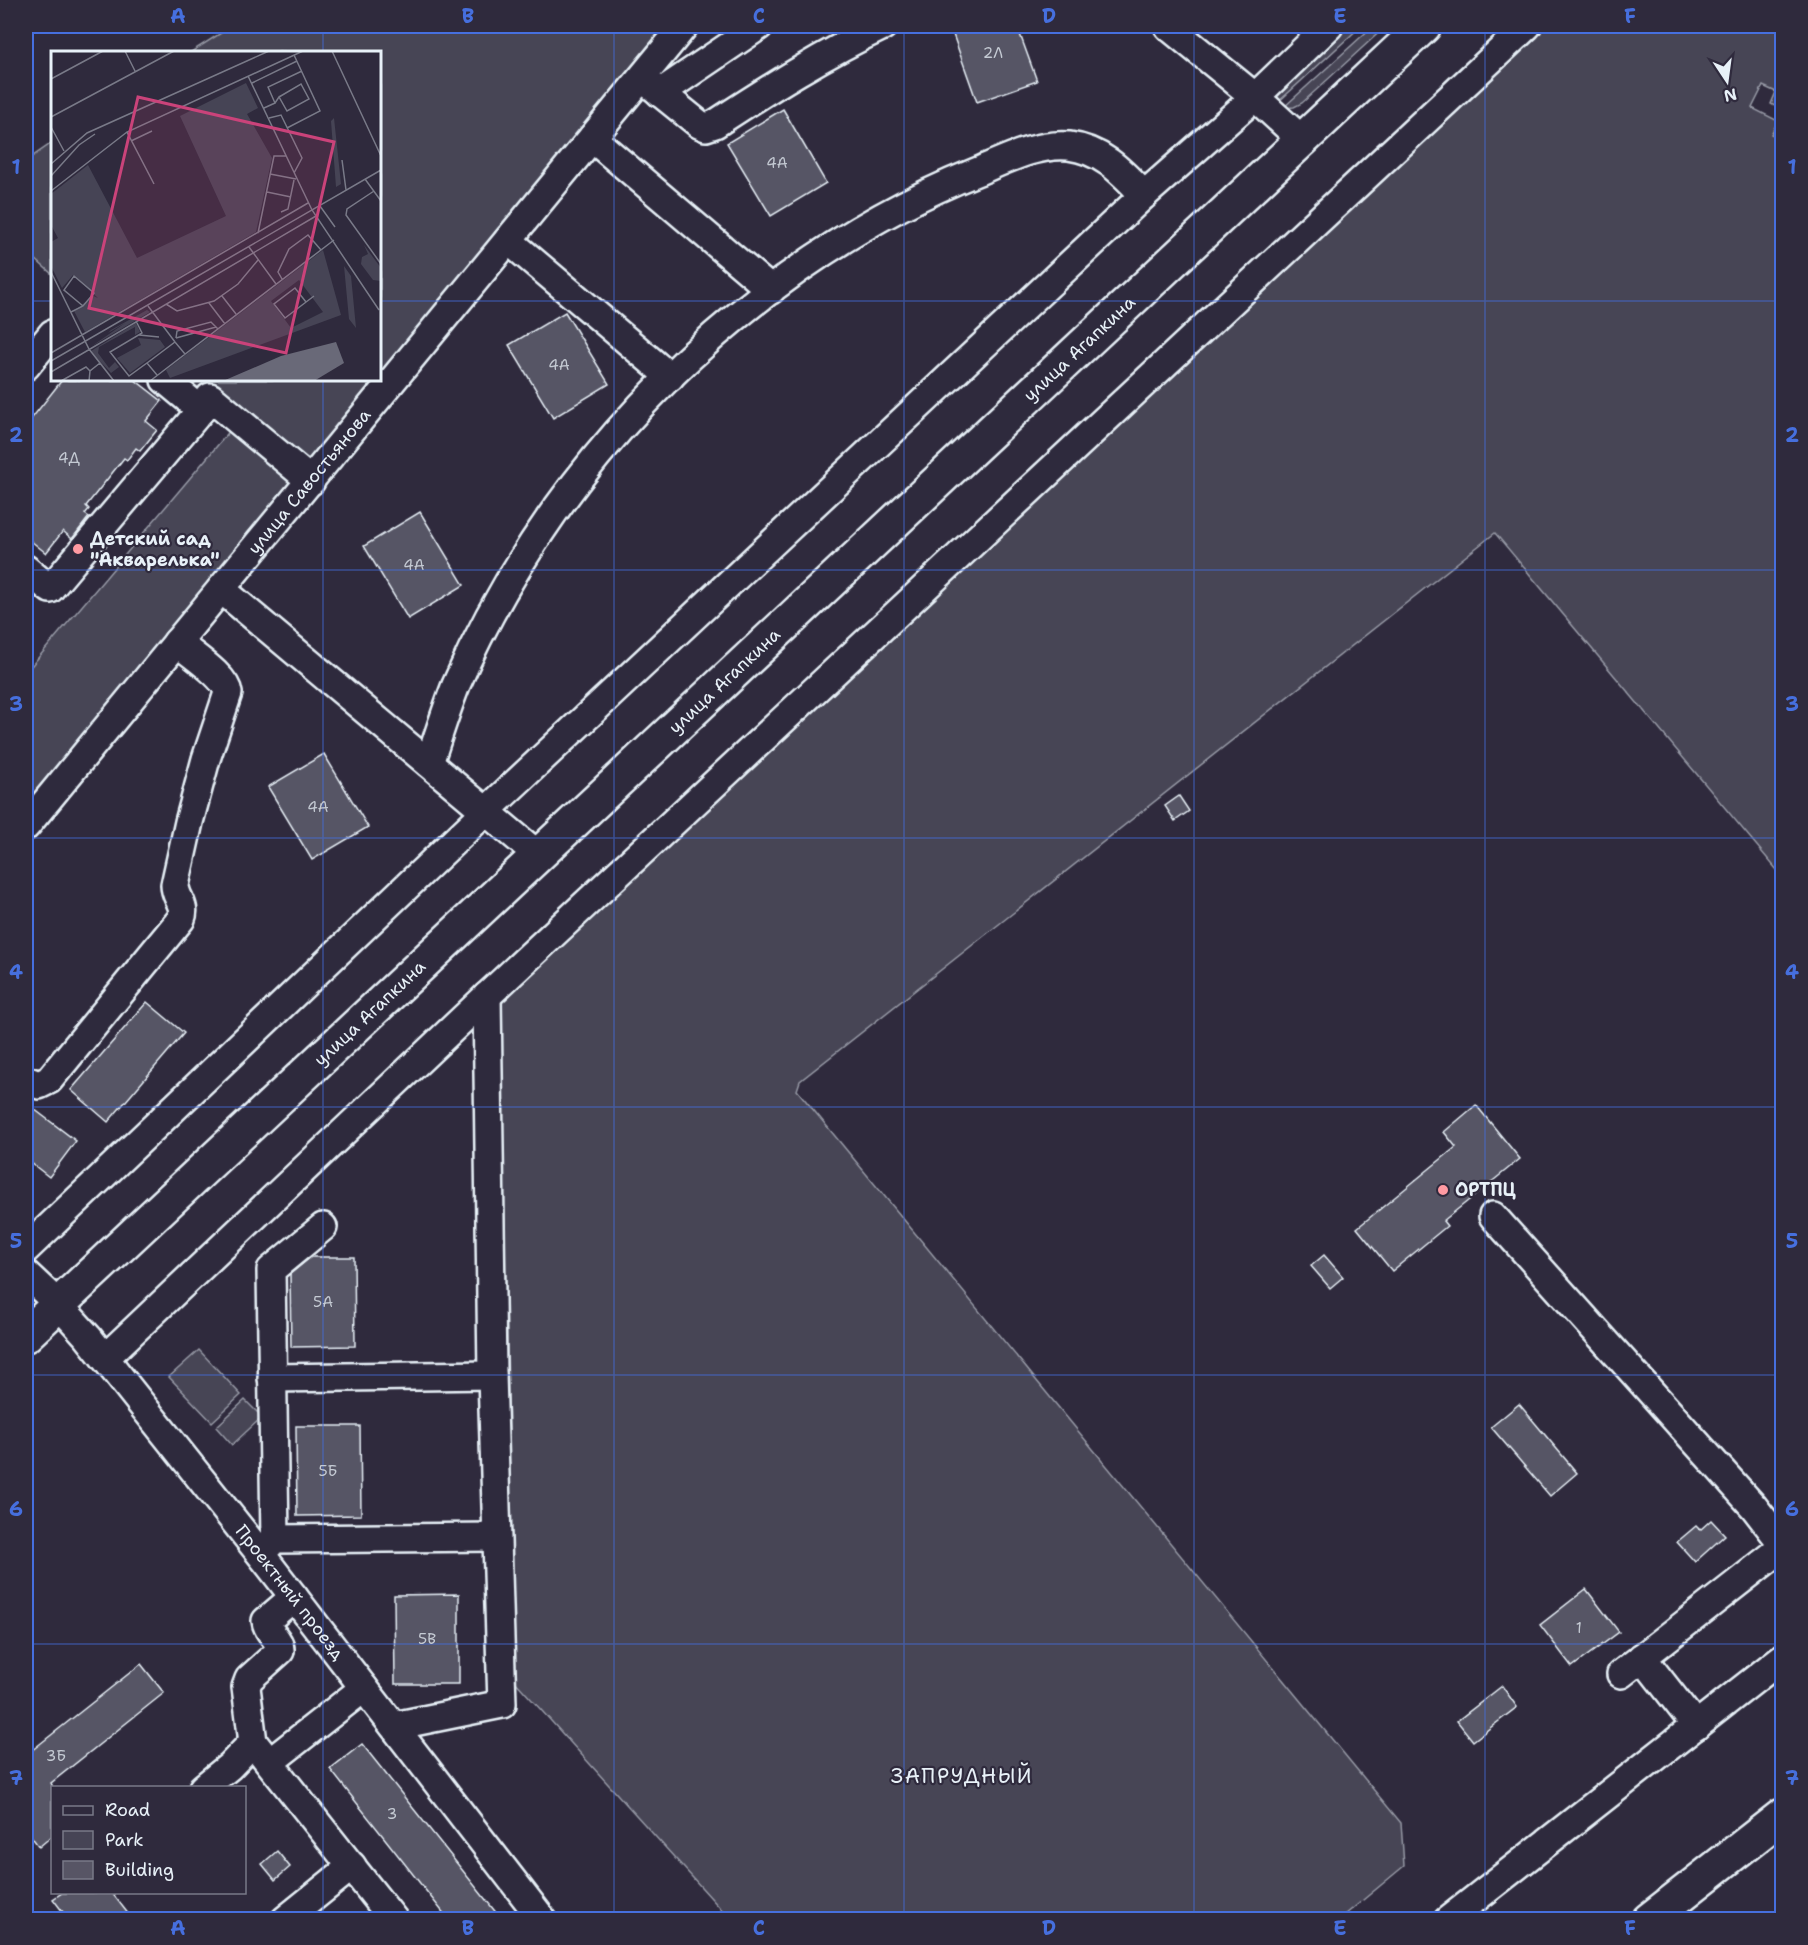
<svg xmlns="http://www.w3.org/2000/svg" width="1808" height="1945" font-family="'Shantell Sans',sans-serif">
<rect width="100%" height="100%" fill="#2f2a3d"/>
<filter id="ink" filterUnits="userSpaceOnUse"><feTurbulence type="fractalNoise" baseFrequency=".0167" numOctaves="2"/><feDisplacementMap in="SourceGraphic" scale="12" xChannelSelector="R" yChannelSelector="G"/><feConvolveMatrix kernelMatrix="1 2 1 2 8 2 1 2 1" color-interpolation-filters="sRGB"/></filter>
<g filter="url(#ink)">
<g fill="#464455" stroke="#979aa6" stroke-width="1.5">
<path d="M232,26H672L26,810V671H27L233,427L177,380H380V52H191Z"/>
<path d="M1338,26H1361L1276,104L1272,88Z"/>
<path d="M1373,26H1386L1302,103L1294,107L1283,108Z"/>
<path d="M1543,26H1782V110L1771,104L1776,92L1763,86L1752,108L1778,121L1771,134L1782,140V876L1495,533L800,1081L797,1090L1401,1823L1404,1866L1340,1919H730L514,1680L500,1003Z"/>
<path d="M52,143V274L26,251V161Z"/>
<path d="M199,1350L241,1395L212,1422L169,1377Z"/>
<path d="M245,1400L262,1417L232,1445L216,1427Z"/>
</g>
<g fill="#575565" stroke="#e8f1f8" stroke-width="1.5">
<path d="M950,26H1017L1037,81L977,102Z"/>
<path d="M783,109L826,183L771,216L727,143Z"/>
<path d="M565,312L609,384L553,418L509,345Z"/>
<path d="M62,380H135L162,401L146,421L157,430L140,451L136,448L127,460L124,458L86,506L89,509L85,514L89,517L72,539L63,531L46,553L26,537V435L32,426L28,423Z"/>
<path d="M420,512L464,585L408,619L364,546Z"/>
<path d="M324,754L368,827L312,860L268,787Z"/>
<path d="M1179,796L1189,811L1175,821L1165,806Z"/>
<path d="M147,1002L184,1033L108,1122L71,1090Z"/>
<path d="M26,1103L76,1141L49,1177L26,1159Z"/>
<path d="M1476,1105L1520,1159L1443,1221L1447,1226L1392,1271L1357,1228L1456,1147L1444,1132Z"/>
<path d="M1324,1255L1343,1277L1330,1288L1311,1266Z"/>
<path d="M311,1257H354L355,1346L291,1347L290,1274Z"/>
<path d="M1519,1404L1577,1473L1550,1496L1491,1427Z"/>
<path d="M296,1426H360L361,1515L297,1516Z"/>
<path d="M1711,1520L1725,1535L1695,1562L1677,1542L1696,1526L1700,1530Z"/>
<path d="M1586,1589L1619,1632L1572,1667L1540,1625Z"/>
<path d="M459,1594V1684H395L394,1595Z"/>
<path d="M141,1664L164,1693L51,1783L52,1785V1836L39,1847L26,1829V1755Z"/>
<path d="M1502,1686L1517,1707L1473,1741L1457,1721Z"/>
<path d="M362,1744L502,1920H449L330,1769Z"/>
<path d="M277,1851L290,1867L275,1880L262,1864Z"/>
<path d="M62,1893H112L133,1920H69L53,1899Z"/>
</g>
<g fill="none" stroke-linecap="round" stroke-linejoin="round">
<g stroke="#e8f1f8" stroke-width="32">
<g id="minor">
<path d="M1168,26L1255,97L1302,140"/>
<path d="M642,78L699,124L706,127L715,124C770,88 824,54 883,26"/>
<path d="M660,93L759,26"/>
<path d="M592,138L771,290"/>
<path d="M508,240L670,377"/>
<path d="M26,366L52,334"/>
<path d="M201,410L210,397L311,481"/>
<path d="M26,569L50,589L201,410L165,380"/>
<path d="M221,589L538,855"/>
<path d="M429,763C438,737 446,710 456,685C482,625 516,566 554,512C658,366 809,239 976,172C1005,160 1037,143 1069,146C1102,150 1122,172 1144,195"/>
<path id="s1" d="M26,826L684,26"/>
<path d="M26,1080L39,1085L49,1080L181,919C187,905 175,898 175,885L189,822L206,759L228,693C226,676 190,654 177,642"/>
<path d="M1493,1216L1754,1507L1782,1543"/>
<path d="M26,1249L486,811L1144,195L1255,97L1329,26"/>
<path id="s2" d="M26,1274L58,1304L88,1337L270,1566L543,1920"/>
<path d="M105,1358L487,996L1527,26"/>
<path d="M272,1378L492,1375"/>
<path d="M275,1539L271,1270L323,1227"/>
<path d="M263,1551L275,1539L496,1537"/>
<path d="M294,1597L266,1621C267,1633 281,1639 280,1651L249,1679L246,1687L253,1742L394,1920"/>
<path d="M1642,1657L1696,1726"/>
<path d="M1621,1674L1782,1548"/>
<path d="M394,1726L502,1704L492,1375L487,996"/>
<path d="M270,1762L364,1688"/>
<path d="M203,1788L230,1766L253,1742"/>
<path d="M285,1920L352,1866"/>
<path d="M1448,1920L1782,1658"/>
</g>
</g>
<g stroke="#e8f1f8" stroke-width="38">
<g id="major">
<path id="s3" d="M26,1335L1424,26"/>
<path d="M1649,1920L1782,1816"/>
</g>
</g>
<use href="#minor" stroke="#2f2a3d" stroke-width="27"/>
<use href="#major" stroke="#2f2a3d" stroke-width="33"/>
</g>
</g>
<path fill="none" stroke="#466fde" stroke-width="1.5" stroke-opacity="0.55" d="M323,26V52M614,26V1920M904,26V1920M1194,26V1920M1485,26V1920M26,301H52M380,301H1782M323,380V1920M26,570H1782M26,838H1782M26,1107H1782M26,1375H1782M26,1644H1782"/>
<g fill="#ff9aa2" stroke="#2f2a3d" stroke-width="2">
<circle cx="78" cy="549" r="6"/>
<circle cx="1443" cy="1190" r="6"/>
</g>
<g text-anchor="middle" stroke-width="4.5" stroke-linejoin="round" paint-order="stroke">
<g font-size="15" fill="#c4cad3">
<text x="993" y="58">2Л</text>
<text x="777" y="168">4А</text>
<text x="559" y="370">4А</text>
<text x="69" y="463">4Д</text>
<text x="414" y="570">4А</text>
<text x="318" y="812">4А</text>
<text x="323" y="1307">5А</text>
<text x="328" y="1476">5Б</text>
<text x="1579" y="1633">1</text>
<text x="427" y="1644">5В</text>
<text x="56" y="1761">3Б</text>
<text x="392" y="1819">3</text>
</g>
<g font-size="18" fill="#e8f1f8" stroke="#2f2a3d">
<text dy="6" stroke="none"><textPath href="#s3" startOffset="1443">улица Агапкина</textPath></text>
<text dy="6" stroke="none"><textPath href="#s1" startOffset="446">улица Савостьянова</textPath></text>
<text dy="6" stroke="none"><textPath href="#s3" startOffset="957">улица Агапкина</textPath></text>
<text dy="6" stroke="none"><textPath href="#s3" startOffset="471">улица Агапкина</textPath></text>
<text dy="6" stroke="none"><textPath href="#s2" startOffset="414">Проектный проезд</textPath></text>
</g>
<g font-size="18" font-weight="bold" fill="#e8f1f8" stroke="#2f2a3d" text-anchor="start">
<text x="90" y="545">Детский сад<tspan x="90" dy="21">"Акварелька"</tspan></text>
<text x="1455" y="1196">ОРТПЦ</text>
</g>
<g font-size="21" letter-spacing="1.5" fill="#e8f1f8" stroke="#2f2a3d">
<text x="962" y="1783">ЗАПРУДНЫЙ</text>
</g>
</g>
<g transform="translate(51 51)">
<rect width="330" height="330" fill="#2f2a3d"/>
<path d="M195,32L207,57L196,63L221,107L205,181L34,281L23,260L42,245L47,247L22,224L11,237L0,215V191L7,187L0,174V143L37,114L86,207L175,165L129,65ZM283,67L290,133L285,136L280,70ZM313,194L330,217V230L322,229L310,213L311,206L317,203ZM272,199L290,264L119,327L115,319ZM248,229L272,261L240,277L220,250ZM293,215L300,225L305,277L298,268ZM96,259L99,261L41,295L74,272L57,282L60,279ZM85,272L89,281L84,284V276L48,296L47,302L58,317L64,311L68,316L60,322L49,310L64,330L40,300ZM87,287L109,289L114,296L79,322L66,307L90,294Z" fill="#464455" fill-rule="evenodd"/>
<path d="M285,291L293,312L263,330H172L230,305Z" fill="#696978"/>
<path fill="none" stroke="#797a88" stroke-width="1.5" d="M74,0L84,20M281,0L330,105M197,25L261,159L328,259M0,28L52,0M201,32L246,10M224,52L228,46L236,60L258,48L250,33L228,46M213,57L224,52L217,36L251,20M0,66L123,0M218,67L230,64L251,107L243,122M0,76L13,100M236,77L269,60L243,4M80,90L101,80M291,109L295,139M0,113L36,82L218,0M219,123L245,128M0,125L28,94L44,83M314,128L330,150M103,133L76,81L252,0M0,140L76,81M323,140L296,158L295,164L330,213M216,141L240,146M269,155L284,176M230,161L237,158L243,129M207,182L223,105H235M198,196L225,233M0,221L38,298L63,330M231,228L227,221L238,198L257,184L270,199M171,245L185,263M255,251L244,237L223,253L234,267L263,245M158,252L174,273M115,253L126,260L163,250L187,233L207,209M97,255L124,291M20,261L32,255L43,242L23,225L13,239L32,255M85,270L91,282L59,301L78,325L96,312L106,324M88,284L108,286M125,287L126,280L160,271L167,278M125,287L165,276M0,302L257,152M0,310L330,119M96,312L124,291L134,303M0,321L265,165M10,330L35,316L39,320M38,330L39,320L49,312M99,330L283,189"/>
<path fill="#ca437a" fill-opacity="0.15" stroke="#ca437a" stroke-width="3" d="M87,46L283,91L235,302L38,257Z"/>
<rect width="330" height="330" fill="none" stroke="#e8f1f8" stroke-width="3"/>
</g>
<rect width="1808" height="1945" fill="none" stroke="#2f2a3d" stroke-width="66"/>
<rect x="51" y="1786" width="195" height="108" fill="#2f2a3d" stroke="#797a88" stroke-width="1.5"/>
<rect x="63" y="1806" width="30" height="9" fill="#2f2a3d" stroke="#797a88" stroke-width="1.5"/>
<text x="105" y="1816" font-size="18" fill="#e8f1f8">Road</text>
<rect x="63" y="1831" width="30" height="18" fill="#464455" stroke="#797a88" stroke-width="1.5"/>
<text x="105" y="1846" font-size="18" fill="#e8f1f8">Park</text>
<rect x="63" y="1861" width="30" height="18" fill="#575565" stroke="#797a88" stroke-width="1.5"/>
<text x="105" y="1876" font-size="18" fill="#e8f1f8">Building</text>
<g transform="translate(1727 81) rotate(167)" stroke="#2f2a3d" stroke-width="4.5" paint-order="stroke">
<path d="M0-4.5L10 22L0 15L-10 22Z" fill="#e8f1f8"/>
<text y="-9" font-size="16" font-weight="bold" text-anchor="middle" fill="#e8f1f8">N</text>
</g>
<rect x="33" y="33" width="1742" height="1879" fill="none" stroke="#466fde" stroke-width="2"/>
<g font-size="20" text-anchor="middle" font-weight="bold" fill="#466fde">
<text x="178" y="23">A</text>
<text x="468" y="23">B</text>
<text x="759" y="23">C</text>
<text x="1049" y="23">D</text>
<text x="1340" y="23">E</text>
<text x="1630" y="23">F</text>
<text x="16" y="174">1</text>
<text x="1792" y="174">1</text>
<text x="16" y="442">2</text>
<text x="1792" y="442">2</text>
<text x="16" y="711">3</text>
<text x="1792" y="711">3</text>
<text x="16" y="979">4</text>
<text x="1792" y="979">4</text>
<text x="16" y="1248">5</text>
<text x="1792" y="1248">5</text>
<text x="16" y="1516">6</text>
<text x="1792" y="1516">6</text>
<text x="16" y="1785">7</text>
<text x="1792" y="1785">7</text>
<text x="178" y="1935">A</text>
<text x="468" y="1935">B</text>
<text x="759" y="1935">C</text>
<text x="1049" y="1935">D</text>
<text x="1340" y="1935">E</text>
<text x="1630" y="1935">F</text>
</g>
</svg>
